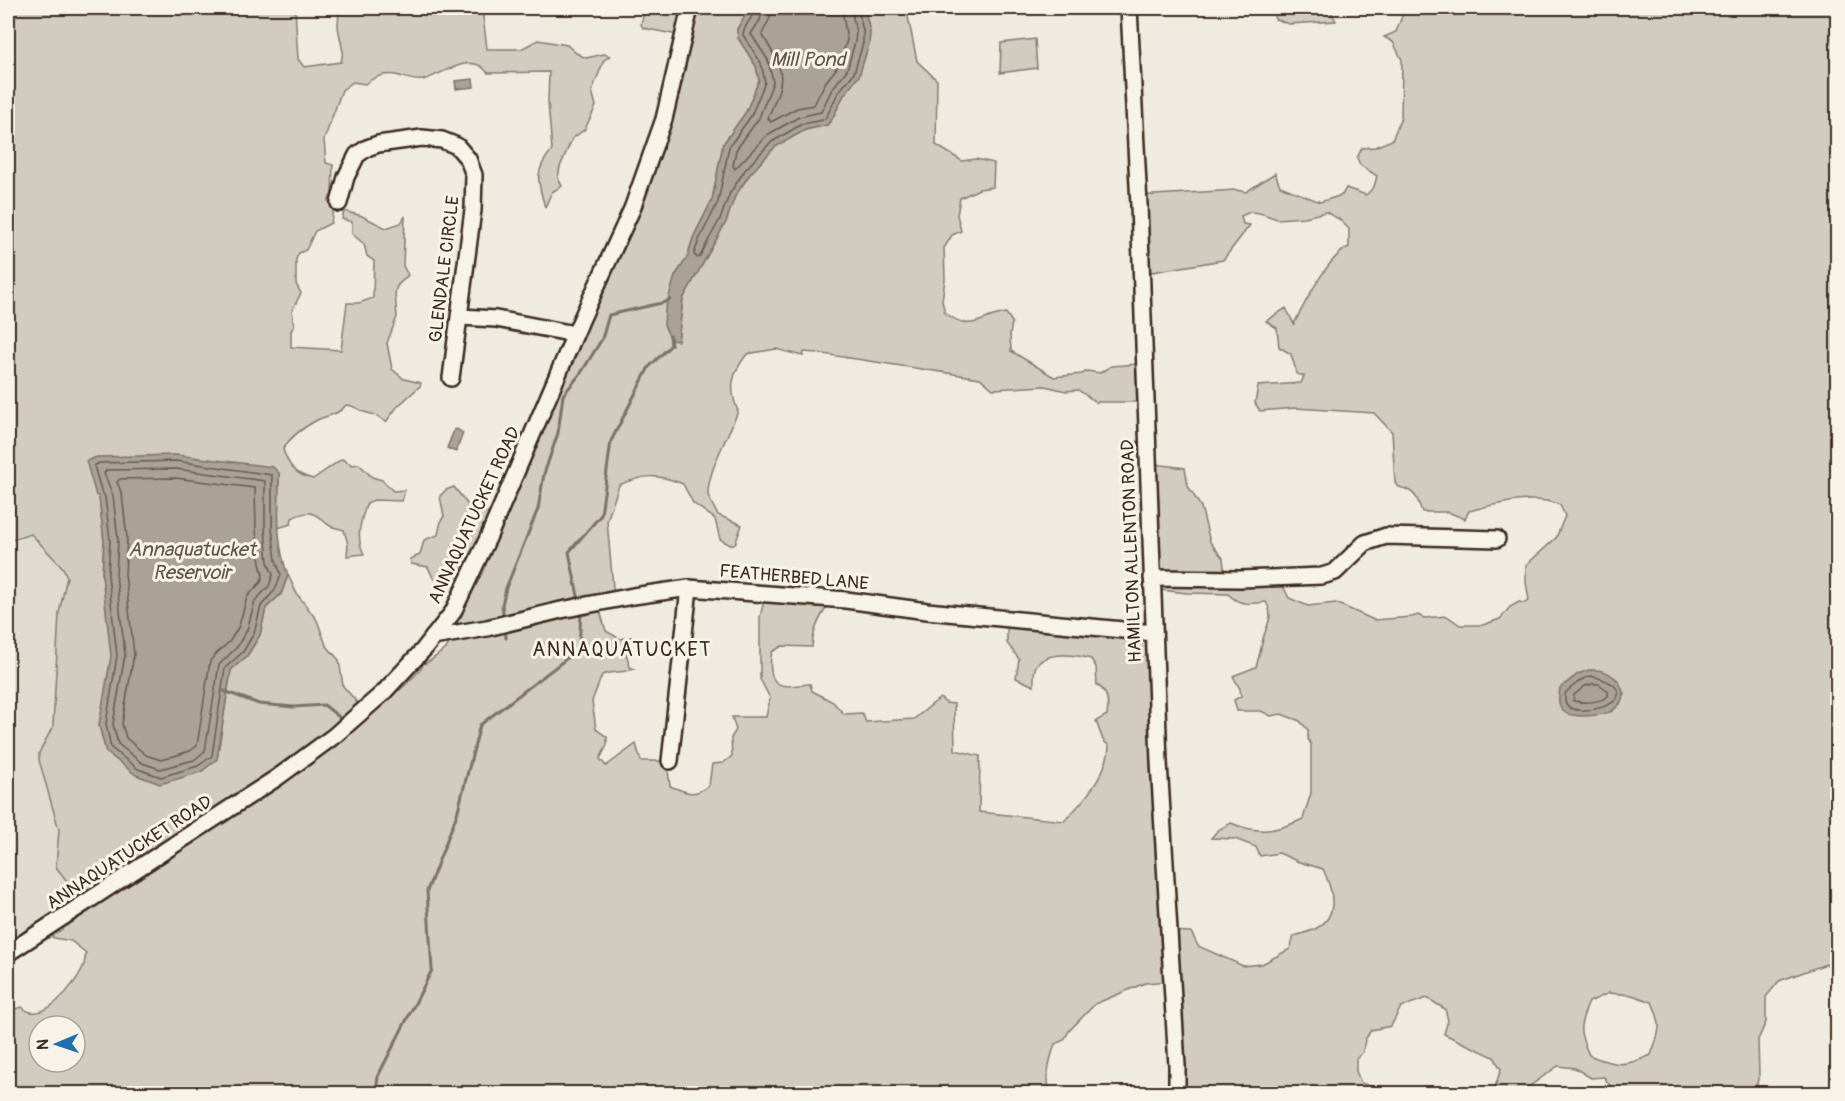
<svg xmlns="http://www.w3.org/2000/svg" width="1845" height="1101" font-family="Pangolin,sans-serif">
<rect width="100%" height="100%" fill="#efebe0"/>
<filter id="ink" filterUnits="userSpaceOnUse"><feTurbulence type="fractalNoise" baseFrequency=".0167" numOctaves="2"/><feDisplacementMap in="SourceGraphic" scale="12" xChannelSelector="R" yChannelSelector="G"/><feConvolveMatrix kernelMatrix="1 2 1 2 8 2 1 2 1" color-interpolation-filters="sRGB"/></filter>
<g filter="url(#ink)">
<path fill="#e0dbd0" d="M8,259L134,859L8,943Z"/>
<g fill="#d1cbc0" stroke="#867a6f" stroke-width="1.5" fill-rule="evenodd">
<path d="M8,8H295L298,59L304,67L341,62L343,52L338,27L339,8H428L440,12L450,8H482L487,49H521L538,40L567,45L576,53L586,58L604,54L610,56L604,60L592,91L596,106L585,129L572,139L560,167L558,178L562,186L552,192L545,207C537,181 534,171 552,150L548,103L549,72L488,73C472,50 442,75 423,80C414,82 405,77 396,75C385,73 374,77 365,84L353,82L342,90L324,140L326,163L333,165L332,194L328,201L334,203L331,223L315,231L306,250L299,253L296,259V284L301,293L292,311L294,326L291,331V347L341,350L347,303H359L373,298L374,261L367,256L364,244L352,234V222L342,219L344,211L362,216L386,228L401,223L405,216L403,266L408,275L397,286L395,293L397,317L387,343L392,369L404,379L421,383L420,386L397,407L386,422C375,414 376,415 364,412C357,409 354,405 346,405C339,415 327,415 317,420C304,427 291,436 283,449C288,466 296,475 313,479L342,459L352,465L359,464L372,477L382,480L393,491L405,490L402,501L374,500L367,503C361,519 355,538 364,554L347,556L348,544L344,530C338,528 329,527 326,523C313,511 309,510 292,518L291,524L278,528L279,473L96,495L99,497L104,541L102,575L112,656L99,725L106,752L217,759L231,670L247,656L260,635L266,608L281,594L288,575L297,594L317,620L326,645L339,660L343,686L361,707L383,693L400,690L421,669L423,664C432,662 438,653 446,649L452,636H438L461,590L433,578L428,567L411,564L410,559L420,555L424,540L438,535L441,521L444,516L440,496L446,490L454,487L472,510L496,515L632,210L683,36L643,28L641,24L645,8H750L737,29L738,38L756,66L759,80L746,112L723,144L712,200L693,238L687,258L675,276L678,341L683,299L726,222L735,196L750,174L775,147L805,130L827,125L832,119L844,95L859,76L869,43L870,31L864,8H949L907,12L917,61L937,80L936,145L962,161L976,159L994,163L993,187L979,189L960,198L957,215L961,231L952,235L944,248L945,279L942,301L945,313C975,334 977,317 1006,313L1012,322L1010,335L1011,351L1054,377L1082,374L1087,371L1100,373L1111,366L1138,364L1143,402H1096L1078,390L1066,391L1045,386L993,389L980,378L817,353L804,352L803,356L776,349L747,354C732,373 728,388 738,411C730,433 707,472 708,494C709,501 715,509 718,515L742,525L735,544L730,545L720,539L715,519L693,503L683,484C657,474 645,474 619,485L607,521L614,598L598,604L606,631L620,639L631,637L626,653L630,667L634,669C623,673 612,671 602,675L592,701L596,729L607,737V745L600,759L606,766L636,744L641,761H674L668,770L670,786C686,792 694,798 709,785L712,764L723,763L732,756L731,738L736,730L732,717H766L770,698L760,679V617L765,596L828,605C819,619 813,630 812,647L782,646L772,652C770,659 770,664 771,671C773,692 795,685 810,684L812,691L833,702L844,714L862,713L866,722L914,719L940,698L946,703L954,704L955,750L980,756L979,812L1064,821C1083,802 1108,774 1109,746L1103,740L1096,721L1107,715C1109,703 1108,691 1097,685L1096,667L1091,659C1077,655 1047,650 1036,666C1033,672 1034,680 1034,686L1016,678L1019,659L1007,643V619L1153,633L1168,931L1191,932L1198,946L1243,966L1262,964L1290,949L1294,936C1301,934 1310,932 1317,928C1340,915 1332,888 1323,869L1299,862L1279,853L1260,856L1256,847L1235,839L1211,838L1218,830L1231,823C1259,835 1277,831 1303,819L1311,793V744L1308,739V730L1300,721L1281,714L1271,716L1261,711H1237L1234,700L1241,696L1240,689L1233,676L1256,667C1259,657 1261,649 1263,639C1266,625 1275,618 1266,602C1250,604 1240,606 1228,594L1187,593L1152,589L1147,463L1185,468L1188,486L1201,507L1210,542L1223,558L1226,585L1282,584L1289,598L1308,606L1336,603L1374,620L1412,617L1418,615L1424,618L1447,616L1460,625H1483L1500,619L1510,607L1519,602L1525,603L1529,600L1526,582V565L1556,538L1565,516L1560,505C1535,494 1495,504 1469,511L1465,519L1448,512H1422C1419,504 1417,494 1408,490C1402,487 1399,489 1395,483L1392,432L1374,413L1295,408L1260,411L1255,403L1258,386L1301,383L1304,376L1297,374L1291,354L1279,347L1277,328L1266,321L1286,308L1294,324C1305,303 1328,256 1349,247V229L1339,219L1326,212L1305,217L1277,219L1260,213L1250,212L1241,216L1243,224L1250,225L1223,260L1140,274L1138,196L1236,190L1246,192L1275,173L1280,186L1320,202L1342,195L1346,188L1366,195L1374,187L1377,176L1360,165L1357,158L1362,148L1375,147L1392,140L1401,118L1402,60L1393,42L1384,37L1396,32L1402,16V8H1837V971L1826,964L1779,981L1766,997V1022L1758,1040L1759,1075L1755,1093H1615L1604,1077L1591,1078L1575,1068L1558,1066L1520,1093H1493L1501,1069L1494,1057L1444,1034L1448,1020L1445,1009L1427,998L1401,1007L1391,1026L1371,1030L1365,1040L1363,1052L1356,1059V1071L1361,1083L1373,1087L1376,1093H1165L1172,1089L1169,981L1145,983L1095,1004L1069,1031L1064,1040L1055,1044C1050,1059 1044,1078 1051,1093H8V1011L22,1007C42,1027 75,985 83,967C85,963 85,957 86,953L71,941L54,938L43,932L84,903L56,867L59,830L39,760V753L53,726L59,613L67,577L63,568L31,534L8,541ZM1578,674L1624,693L1620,704L1611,712L1559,702L1560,689ZM1609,993L1632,995L1652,1002C1663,1028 1660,1029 1651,1055C1625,1067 1615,1066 1589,1055C1578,1031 1578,1027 1589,1002ZM39,1026H75V1062H39Z"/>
<path d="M1271,8H1333L1332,14L1336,21L1289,24L1275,19Z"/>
<path d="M1035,39L1037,68L1000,73L1001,43Z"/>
</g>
<g fill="#aaa296" stroke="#7e7266" stroke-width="1.5">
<path d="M750,8H864L870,31L869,44L859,76L844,95L832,119L827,125L805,130L775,147L750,174L735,196L726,222L683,299L678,341L671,340L664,325L665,310L675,276L687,258L693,238L712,200L723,144L746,112L759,80L756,66L738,38L737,29Z"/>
<path d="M473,79L474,87L456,89L455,81Z"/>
<path d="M457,429L463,433L456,452L447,448L454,430Z"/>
<path d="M176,455L273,467L279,473C279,507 275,543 288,575L281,594L266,608L260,635L247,656L231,670L217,759L201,772L160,784L136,775L106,752L99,725L111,656L102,575L104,541L99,497L96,495L86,461L97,457Z"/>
<path d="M1589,670C1593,670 1599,670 1603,671C1622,678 1631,697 1613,710C1605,716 1571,719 1563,711C1557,705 1559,696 1560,688L1578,674Z"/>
</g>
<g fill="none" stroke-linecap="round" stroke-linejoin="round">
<g stroke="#675a4e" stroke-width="1.5">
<path d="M755,8C754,18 743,25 743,35L761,63L765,82L751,116L729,147L718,202L699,240L694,254L697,258L700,256L720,219L730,193L745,170L770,143L802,124L823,120L827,116L838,93L854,73L863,43V31L858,8"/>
<path d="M763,8L760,20L751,34L768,60L773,82L759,118L736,150L733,166L735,169L767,135L799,117L821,112L832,89L847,70L855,42L856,32L851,8"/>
<path d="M772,8L770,18L762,34C786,75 786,75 768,118L771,122L797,108L814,105L825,83L839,65L847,40L842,8"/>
<path d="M176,461L272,475V529L276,560L281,575L275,590L261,606L254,633L243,652L225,668L212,756L198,766L161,777L138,769L111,748L106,724L117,656L108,575L110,540L105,497L101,490L94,466L99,463Z"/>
<path d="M176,469L265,481V529L268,562L273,575L269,586L255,601L247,630L237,647L219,665L205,751L194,760L160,769L142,763L118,744L113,724L125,655L116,575L118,540L113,496L104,473L107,470Z"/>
<path d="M175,478L255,488L256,530L260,563L263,575L261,582L247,597L239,626L230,641L216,654L210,661L197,746L190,751L161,760L146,755L126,738L122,724L134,654L125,574L127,538L122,494L117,482L120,479Z"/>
<path d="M1590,676C1599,677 1604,679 1612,684C1638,703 1577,719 1567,705C1563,701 1565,696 1566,692L1581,680Z"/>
<path d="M1592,684H1599L1608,691V696C1600,703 1584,703 1573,701L1574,695L1585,686Z"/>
</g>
<g stroke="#7e7266" stroke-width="3">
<path d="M579,601L569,552L601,515L611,441L649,367L671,345L670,336"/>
<path d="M504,618L502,605L506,588L538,509L544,474L558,433L563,395L581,373L602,339L609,315L666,302L670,299"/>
<path d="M505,627L506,638"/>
<path d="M224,691L259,704L294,707L324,705L339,717"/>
<path d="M376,1094L378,1076L432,970L427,891L457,814L480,725L579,649L581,611"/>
</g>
<g stroke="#3b2a1e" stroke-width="20">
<g id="minor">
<path d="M1129,8L1139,205L1159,762L1177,1066V1094"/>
<path d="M339,203L346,177L357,155L367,148L378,144L422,138L442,140L457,146L468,159L474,175L473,210L451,378"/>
<path d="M460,317L496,319L575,334"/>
<path d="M1152,578L1241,579L1322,576L1335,572L1365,543L1386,536L1497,539"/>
<path d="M433,637L487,628L561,610L633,596L689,588L846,600L927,611L1154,633"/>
<path d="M670,761L689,588"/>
<path d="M8,953L278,777L334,736L383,693L424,649L453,612L488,538L582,318L632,209L664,119L690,8"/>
</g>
</g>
<use href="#minor" stroke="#f7f3e8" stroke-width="15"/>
</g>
</g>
<g text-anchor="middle" stroke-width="6" stroke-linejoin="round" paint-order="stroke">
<g font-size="18" fill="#3b2a1e" stroke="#f7f3e8">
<text transform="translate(444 269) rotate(-83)" y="6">GLENDALE CIRCLE</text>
<text transform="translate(474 515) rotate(-65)" y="6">ANNAQUATUCKET ROAD</text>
<text transform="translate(1131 551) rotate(-92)" y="6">HAMILTON ALLENTON ROAD</text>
<text transform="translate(794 577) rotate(5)" y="6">FEATHERBED LANE</text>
<text transform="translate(129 852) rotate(-33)" y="6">ANNAQUATUCKET ROAD</text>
</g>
<g font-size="20" font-style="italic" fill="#625448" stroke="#f7f3e8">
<text x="808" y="66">Mill Pond</text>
<text x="192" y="556">Annaquatucket<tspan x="192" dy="23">Reservoir</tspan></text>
</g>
<g font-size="20" letter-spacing="1.5" fill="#3b2a1e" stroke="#f7f3e8">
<text x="622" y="656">ANNAQUATUCKET</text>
</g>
</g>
<rect width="1845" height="1101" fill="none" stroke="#f7f3e8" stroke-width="30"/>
<rect x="15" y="15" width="1815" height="1071" fill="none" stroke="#3b2a1e" stroke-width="2" filter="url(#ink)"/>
<g transform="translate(57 1044) rotate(268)"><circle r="28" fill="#f7f3e8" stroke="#aca397" stroke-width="1.5"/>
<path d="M0-4.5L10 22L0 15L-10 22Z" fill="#1f6fb2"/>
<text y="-9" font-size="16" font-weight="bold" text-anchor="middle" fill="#3b2a1e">N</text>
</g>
</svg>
